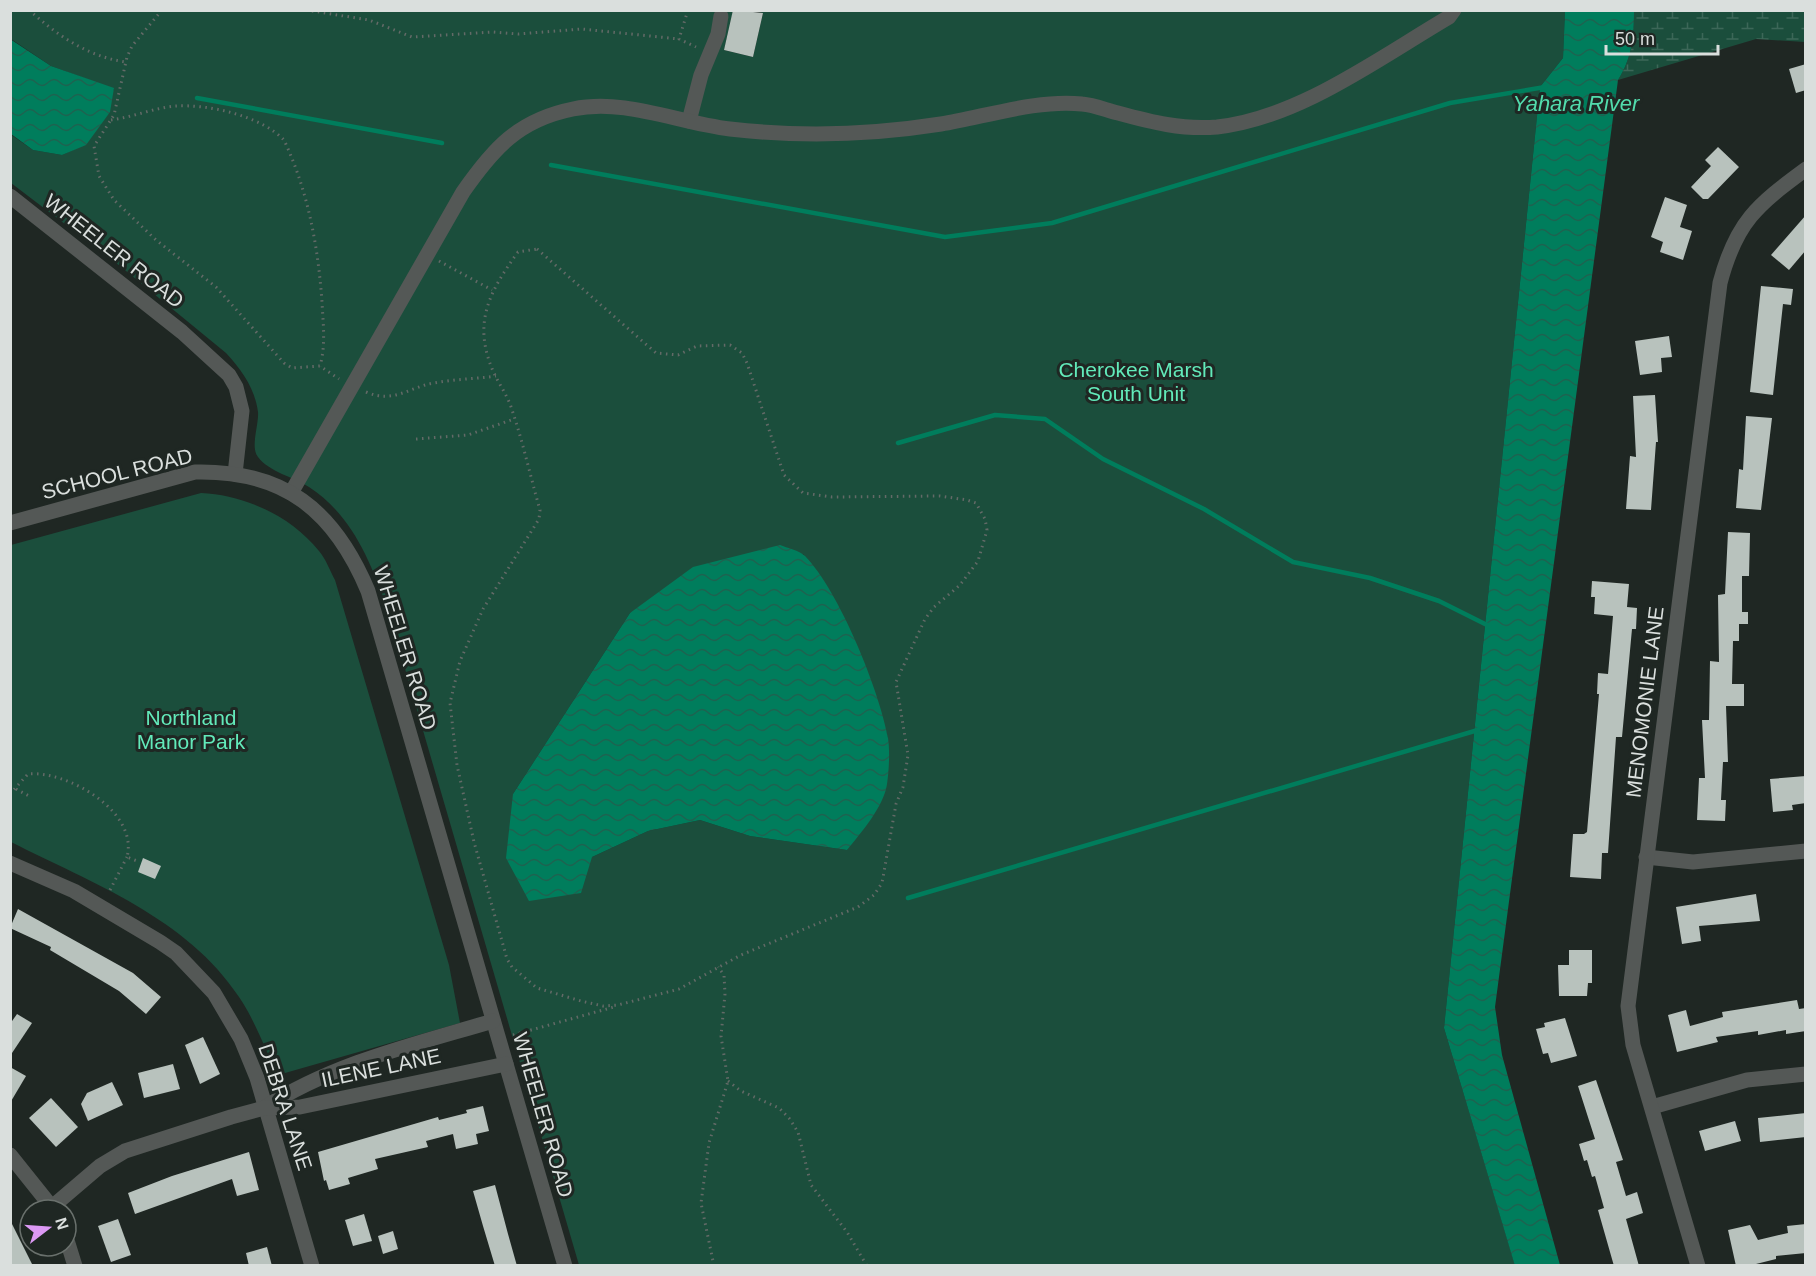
<svg xmlns="http://www.w3.org/2000/svg" width="1816" height="1276" font-family="Helvetica,sans-serif">
<defs>
<pattern id="wetland-marsh" width="20" height="14" patternUnits="userSpaceOnUse" patternTransform="scale(1.5)"><rect width="20" height="14" fill="#1b4e3c"/><path d="M1 5h8M5 5V1M11 12h8M15 12V8" fill="none" stroke="#3c6758"/></pattern>
<pattern id="water-waves" width="16" height="10" patternUnits="userSpaceOnUse" patternTransform="scale(1.5)"><rect width="16" height="10" fill="#007d5c"/><path d="M0 5q4-4 8 0t8 0" fill="none" stroke="#1d6350"/></pattern>
</defs>
<rect width="100%" height="100%" fill="#1f2723"/>
<g fill="#1b4e3c" fill-rule="evenodd">
<path d="M11,11H733L724,50L753,57L763,13L754,11H1565L1563,58L1540,87L1444,1028L1515,1265H579L387,607C370,561 352,515 309,487C294,477 269,472 258,457C250,447 259,425 258,412C255,389 242,370 226,353L120,266L11,183L10,134L33,150L62,155L86,144L114,89L51,66L11,39ZM803,554L845,620L873,688L888,739L847,850L750,836L700,820L648,831L592,857L513,794L630,613Z"/>
<path d="M201,493C245,495 291,516 319,551C326,559 330,571 335,580L449,965L460,1023L278,1075C265,1050 255,1020 239,997C187,918 92,883 11,842V545Z"/>
</g>
<path fill="url(#wetland-marsh)" d="M1634,11H1805V42L1756,39L1618,80C1632,58 1634,37 1634,11Z"/>
<g fill="url(#water-waves)">
<path d="M1565,11H1634C1634,37 1632,58 1618,80L1495,1007L1502,1055L1560,1265L1515,1266L1444,1028L1540,87L1563,58Z"/>
<path d="M10,39L51,66L114,88L110,112L86,145L62,155L33,150L11,134Z"/>
<path d="M780,545C787,548 799,550 805,556C839,591 879,689 888,738C890,751 889,770 887,784C884,806 861,833 847,850L750,836L700,820L648,831L592,857L581,893L529,901L506,858L513,794L630,613L693,567Z"/>
</g>
<g fill="none" stroke-linecap="round" stroke-linejoin="round">
<g stroke="#007d5c" stroke-width="4.5">
<path d="M197,98L442,143"/>
<path d="M551,165L945,237L1052,223L1450,103L1545,87"/>
<path d="M898,443L995,415L1045,419L1103,459L1204,509L1293,562L1370,578L1439,601L1489,626"/>
<path d="M908,898L1478,730"/>
</g>
</g>
<g fill="#b8c2bd">
<path d="M733,10L763,13L753,57L724,50Z"/>
<path d="M1806,64V90L1796,93L1789,69Z"/>
<path d="M1718,147L1739,167L1708,199H1703L1691,187L1711,166L1705,160Z"/>
<path d="M1665,197L1687,205L1680,227L1692,231L1683,260L1660,252L1663,242L1651,237Z"/>
<path d="M1806,215V250L1789,270L1771,255Z"/>
<path d="M1761,286L1793,289L1791,305L1783,304L1773,395L1750,392Z"/>
<path d="M1669,336L1672,357L1661,358L1662,372L1640,375L1635,341Z"/>
<path d="M1655,395L1658,442H1656L1651,510L1626,509L1630,456L1636,457L1633,396Z"/>
<path d="M1746,416L1772,418L1761,510L1736,508L1739,469L1743,470Z"/>
<path d="M1728,532L1750,533L1749,576H1742V612H1748V624H1739V641H1733L1732,684H1744V706H1726L1728,762H1723L1721,800H1726L1725,821L1697,820L1699,778H1705L1702,720H1709L1710,661L1719,662L1718,595L1725,594Z"/>
<path d="M1592,581L1629,584L1627,607L1637,608L1636,629H1632L1622,737H1616L1608,853H1602L1601,879L1570,877L1573,834H1584L1587,832L1599,694H1597L1598,673L1608,674L1611,640L1613,616L1594,614L1595,597H1591Z"/>
<path d="M1806,776V803L1792,805L1793,810L1773,812L1770,779Z"/>
<path d="M143,858L161,866L155,879L138,872Z"/>
<path d="M1756,894L1760,921L1699,926L1701,941L1682,944L1676,907Z"/>
<path d="M18,909L133,973L161,997L146,1014L119,991L50,950L51,947L10,928Z"/>
<path d="M1569,950H1592V983H1588L1587,996H1559L1558,965H1569Z"/>
<path d="M1797,1000L1799,1009L1806,1008V1031L1786,1034V1030L1758,1035V1031L1716,1037L1718,1042L1677,1052L1668,1015L1686,1010L1690,1026L1723,1017L1722,1012Z"/>
<path d="M17,1014L32,1023L10,1056V1024Z"/>
<path d="M1565,1018L1577,1056L1551,1063L1548,1053L1543,1054L1536,1029L1545,1027L1544,1023Z"/>
<path d="M203,1037L220,1074L200,1084L185,1045Z"/>
<path d="M173,1064L180,1089L144,1098L138,1073Z"/>
<path d="M10,1067L26,1076L10,1103Z"/>
<path d="M1596,1080L1623,1160L1616,1162L1626,1196L1637,1192L1643,1213L1626,1219L1639,1266H1614L1598,1210L1604,1208L1595,1176L1592,1177L1587,1160L1584,1161L1579,1144L1595,1139L1578,1086Z"/>
<path d="M112,1082L123,1105L88,1121L81,1104L87,1093Z"/>
<path d="M51,1098L78,1127L56,1147L29,1118Z"/>
<path d="M483,1106L489,1131L476,1134L478,1144L456,1149L453,1134L426,1141L428,1147L375,1159L378,1169L348,1178L350,1184L329,1190L326,1180L324,1181L318,1152L438,1117L439,1120L467,1113L466,1110Z"/>
<path d="M1806,1113V1137L1760,1142L1758,1118Z"/>
<path d="M1735,1121L1741,1141L1705,1151L1699,1131Z"/>
<path d="M249,1152L259,1190L237,1196L232,1179L135,1214L128,1193L172,1176Z"/>
<path d="M495,1185L508,1234L517,1266H495L483,1226L473,1191Z"/>
<path d="M364,1214L372,1241L353,1246L345,1220Z"/>
<path d="M118,1219L131,1255L111,1262L98,1226Z"/>
<path d="M10,1220L33,1266H10Z"/>
<path d="M1806,1224V1253L1776,1256V1259L1748,1266H1736L1728,1230L1750,1225L1758,1240L1788,1233L1787,1226Z"/>
<path d="M393,1231L398,1249L383,1254L378,1236Z"/>
<path d="M267,1247L272,1266H249L246,1253Z"/>
</g>
<g fill="none" stroke-linecap="round" stroke-linejoin="round">
<g stroke="#636a67" stroke-width="3" stroke-dasharray="1.5 4.5" stroke-linecap="butt">
<path d="M29,10C57,35 88,57 126,62"/>
<path d="M162,10L132,46L127,57L114,115L94,146L99,176L114,200L156,240L216,287L284,363L292,368L320,366L339,379"/>
<path d="M306,10L369,20L412,37L493,32L518,34L582,29L679,39"/>
<path d="M688,10L679,39L696,47"/>
<path d="M111,120C133,117 154,108 175,106C209,104 261,116 284,140C308,191 318,246 322,302C323,323 326,345 320,366"/>
<path d="M537,249L656,353L678,355L697,346L730,345L742,353L747,363L784,475L803,493L832,497L940,496L967,500L976,503L985,519L987,530L978,561L960,585L934,607L925,619L896,682L908,755L903,787L896,804L882,883L874,895L858,907L741,955L679,989L618,1005L603,1006L581,1001L537,988L512,967L507,959L474,842L457,765L450,703L460,661L483,609L539,519L540,510C530,475 522,438 510,404C505,392 498,382 493,371C472,322 490,291 518,252Z"/>
<path d="M439,261L492,290"/>
<path d="M366,392C394,404 409,387 434,383C455,379 475,379 496,376"/>
<path d="M416,439L468,435L514,419"/>
<path d="M16,789L29,796"/>
<path d="M10,794L28,774C66,770 139,811 127,857L137,861"/>
<path d="M110,890L127,857"/>
<path d="M513,1035L614,1007"/>
<path d="M728,1081L741,1091L779,1108L789,1118L798,1132L811,1185L847,1232L867,1266"/>
<path d="M714,1266L701,1203L709,1143L728,1081L721,1036L725,994L724,975L718,967"/>
</g>
<g stroke="#545856" stroke-width="15">
<path d="M689,121L701,75L718,34L721,16"/>
<path d="M10,196L182,332L229,375L236,387L242,411L235,474"/>
<path d="M291,493L463,192C493,149 518,120 573,109C625,98 678,123 730,129C800,137 871,135 941,124C984,117 1038,99 1082,104C1094,105 1106,110 1118,113C1151,122 1182,130 1217,127C1299,118 1379,58 1449,17L1454,10"/>
<path d="M10,523L195,472C284,470 334,510 368,591L565,1266"/>
<path d="M1646,857L1693,862L1806,851"/>
<path d="M10,863L74,891L160,942L176,953L214,993L241,1039L257,1078L312,1266"/>
<path d="M1652,1107L1747,1080L1806,1074"/>
<path d="M264,1108C333,1063 416,1044 493,1021"/>
<path d="M10,1155L54,1210"/>
<path d="M52,1207L100,1166L125,1151L231,1117L264,1108L300,1107L506,1064"/>
<path d="M66,1237L75,1266"/>
<path d="M1698,1266L1633,1045L1628,1006L1720,283C1736,222 1757,205 1806,169"/>
</g>
</g>
<g text-anchor="middle" stroke-width="6" stroke-linejoin="round" paint-order="stroke">
<g font-size="21" fill="#dadfdd" stroke="#1f2723">
<text transform="translate(114 251) rotate(38)" y="7">WHEELER ROAD</text>
<text transform="translate(117 474) rotate(-14)" y="7">SCHOOL ROAD</text>
<text transform="translate(405 648) rotate(73)" y="7">WHEELER ROAD</text>
<text transform="translate(1645 702) rotate(-83)" y="7">MENOMONIE LANE</text>
<text transform="translate(381 1068) rotate(-12)" y="7">ILENE LANE</text>
<text transform="translate(285 1107) rotate(72)" y="7">DEBRA LANE</text>
<text transform="translate(543 1115) rotate(74)" y="7">WHEELER ROAD</text>
</g>
<g font-size="21" fill="#62eaba" stroke="#1f2723">
<text x="1136" y="377">Cherokee Marsh<tspan x="1136" dy="24">South Unit</tspan></text>
<text x="191" y="725">Northland<tspan x="191" dy="24">Manor Park</tspan></text>
</g>
<g font-size="22" font-style="italic" fill="#52dcad" stroke="#1f2723">
<text x="1576" y="111">Yahara River</text>
</g>
</g>
<rect width="1816" height="1276" fill="none" stroke="#dadfdd" stroke-width="24"/>
<g transform="translate(48 1228) rotate(73)"><circle r="28" fill="#1f2723" stroke="#6a716d" stroke-width="1.5"/>
<path d="M0-4.5L10 22L0 15L-10 22Z" fill="#dc99f4"/>
<text y="-9" font-size="16" font-weight="bold" text-anchor="middle" fill="#dadfdd">N</text>
</g>
<path d="M1606 45v9h112v-9" fill="none" stroke="#dadfdd" stroke-width="3"/>
<text x="1615" y="45" font-size="18" fill="#dadfdd" stroke="#1f2723" stroke-width="4.5" paint-order="stroke">50 m</text>
</svg>
